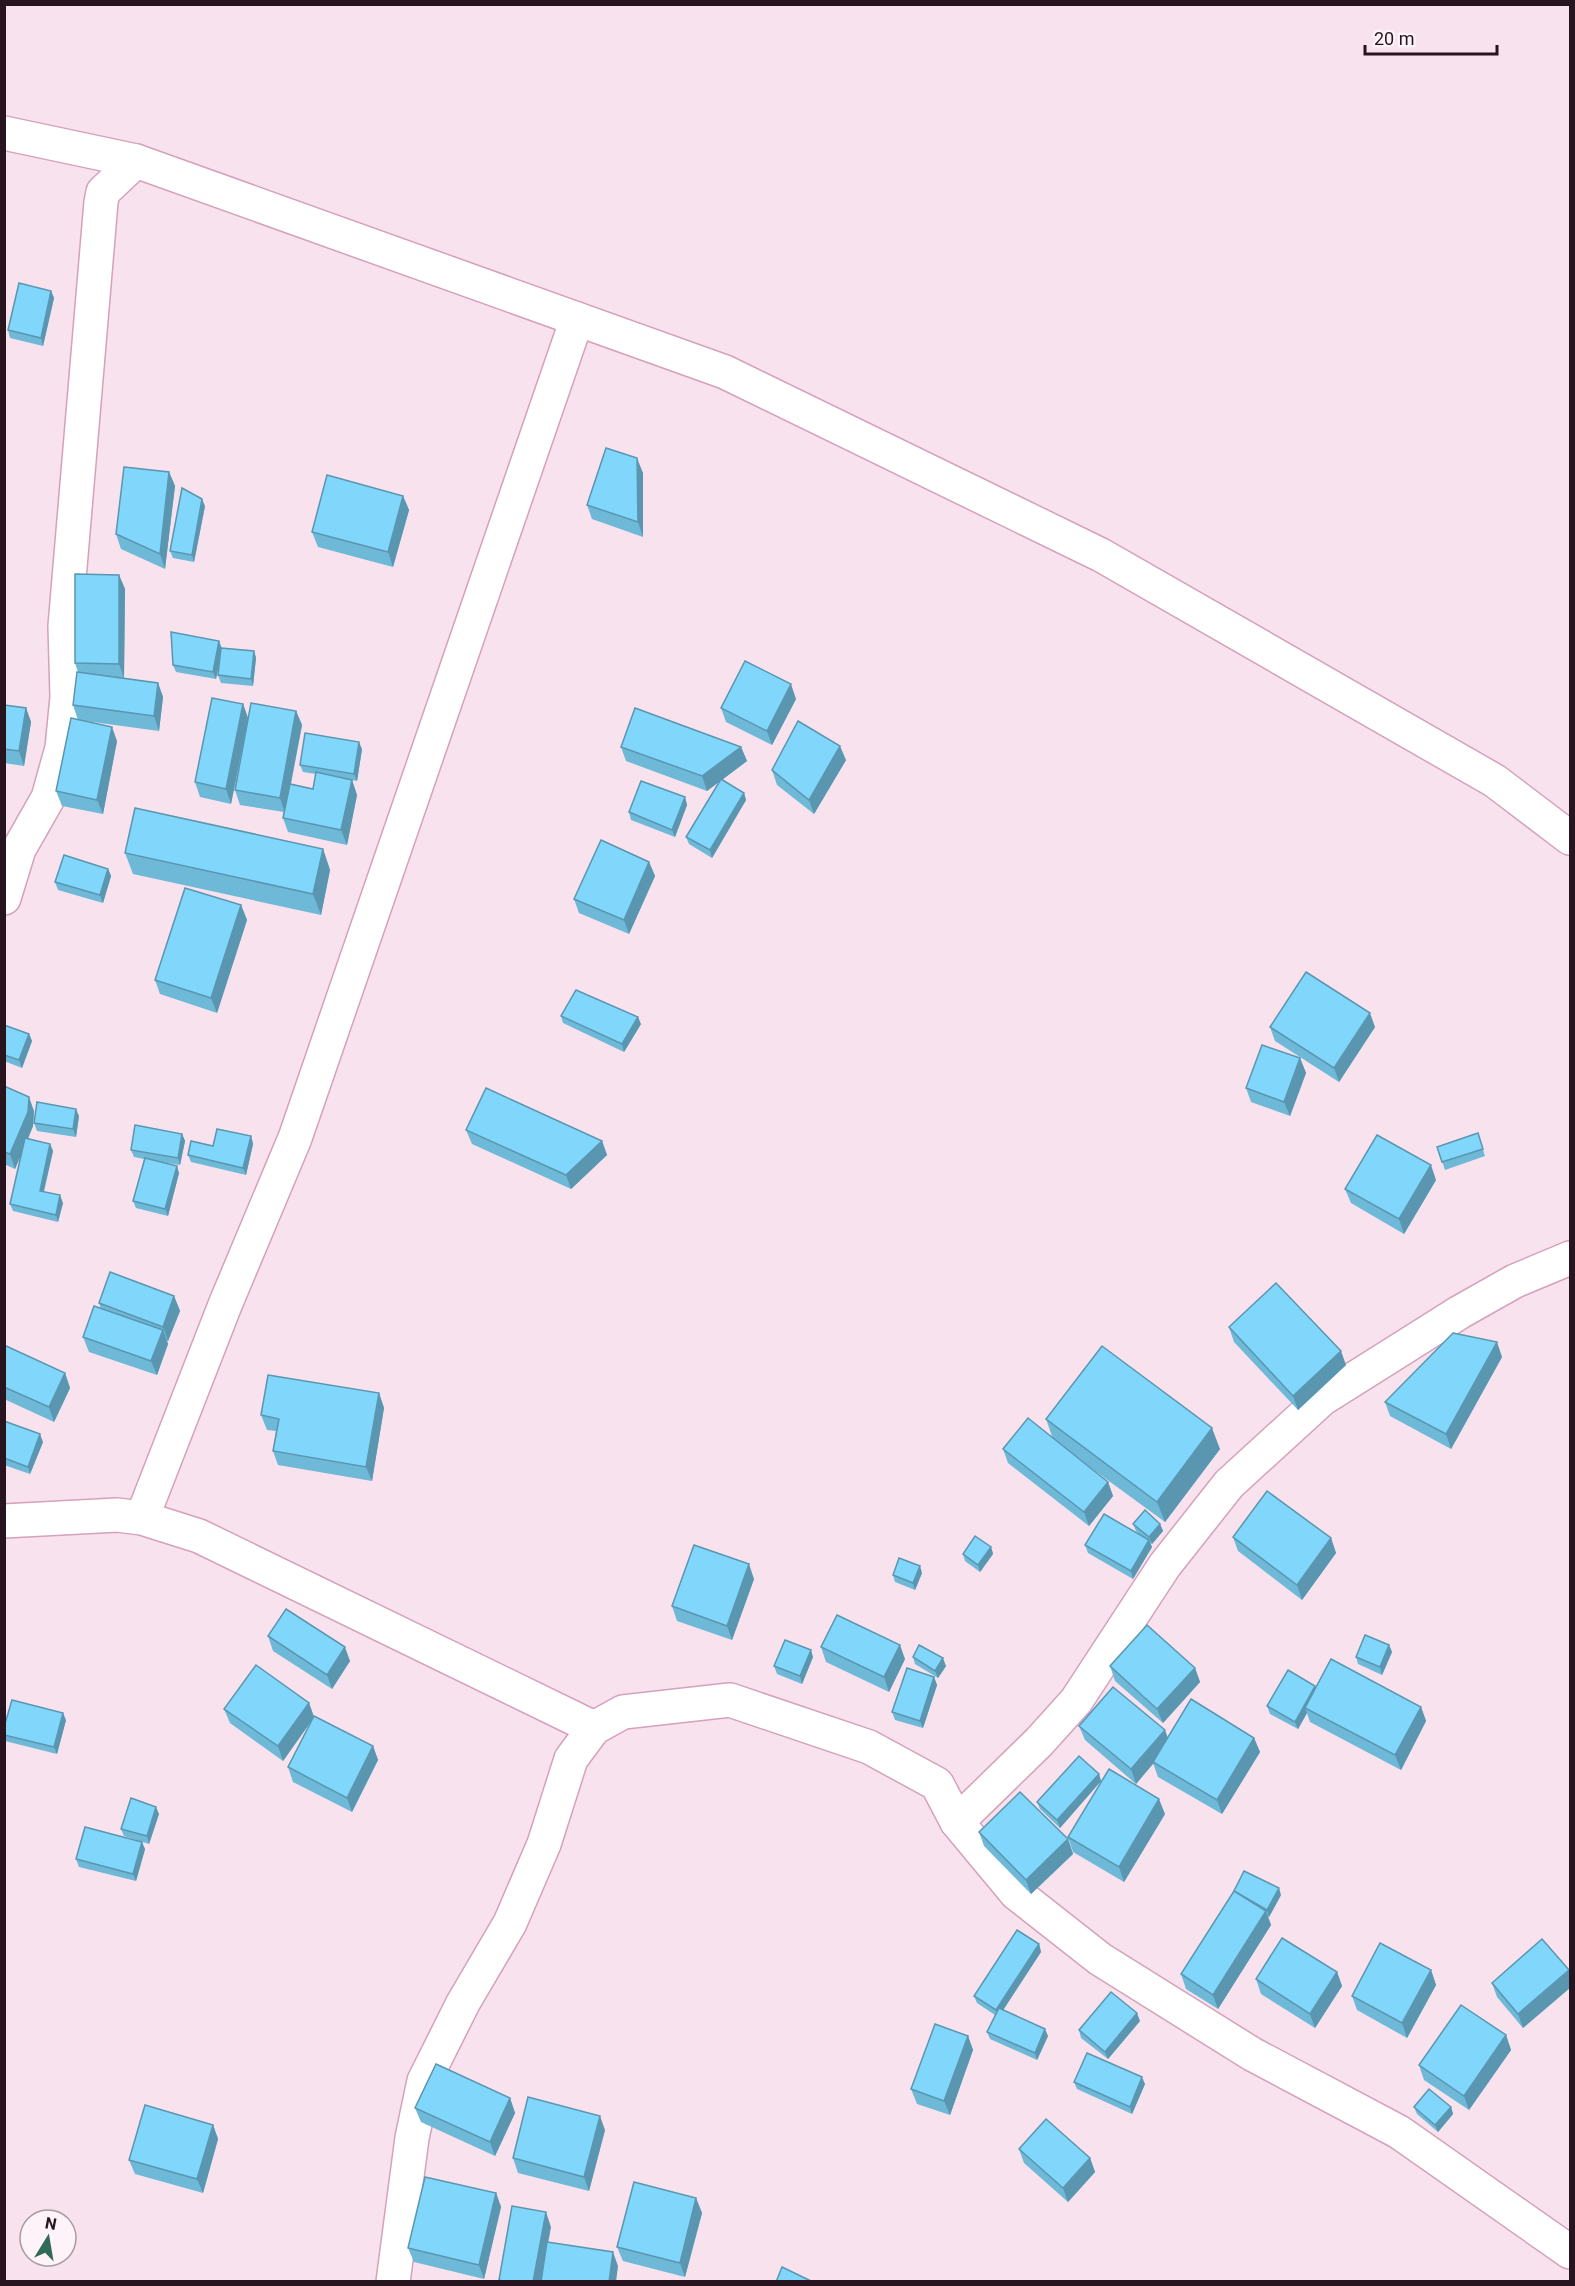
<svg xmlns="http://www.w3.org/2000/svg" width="1575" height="2286" font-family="Roboto,sans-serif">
<rect width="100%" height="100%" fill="#f8e2ed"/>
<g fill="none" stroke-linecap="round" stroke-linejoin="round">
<g stroke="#d5a1bb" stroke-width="36">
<g id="minor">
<path d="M4,133L136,161L725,372L1101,555L1495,781L1570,838"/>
<path d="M4,898L19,849L48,798L62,748L67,697L65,626L101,202L103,192L136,161"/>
<path d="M142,1518L225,1305L295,1138L577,319"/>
<path d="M4,1521L117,1515L142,1518L199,1536L594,1728"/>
<path d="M957,1822L1016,1893L1100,1959L1252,2054L1399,2132L1570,2252"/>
<path d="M393,2282L412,2138L424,2081L463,2003L510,1923L544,1844L571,1759L594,1728L623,1712L730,1700L869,1747L937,1784L957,1822L1039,1742L1076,1701L1165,1565L1229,1484L1322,1399L1460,1312L1515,1281L1570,1258"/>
</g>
</g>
<use href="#minor" stroke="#fff" stroke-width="33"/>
</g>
<g fill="#6eb8d8">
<path d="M51,291L54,298L43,346L10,338L8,330Z"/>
<path d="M169,472L175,486L165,569L121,549L116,534Z"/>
<path d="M643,473V537L592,519L587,505Z"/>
<path d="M403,496L409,510L393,567L318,547L312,532Z"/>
<path d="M205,506L194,562L173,558L170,551Z"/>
<path d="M119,575L125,589L124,678L158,683L163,697L159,731L78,720L73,705L78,672L75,663Z"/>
<path d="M219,641L221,648L254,651L256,658L253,686L221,683L218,675L221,652L216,679L176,672L173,665Z"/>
<path d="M796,699L772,745L726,722L721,708Z"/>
<path d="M243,704L248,718L296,711L302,725L291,784L313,789L316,774L303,772L300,765L362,749L357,781L352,780L357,795L347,845L288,832L283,818L284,812L240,805L235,790L244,741L231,804L200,797L195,782Z"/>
<path d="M4,705L26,708L31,722L24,766L4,763Z"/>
<path d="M117,741L103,814L62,806L56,791Z"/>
<path d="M621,747H741L747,761L722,780L744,793L746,800L712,858L689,844L686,837L720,781L707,791L626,761Z"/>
<path d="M846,760L814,814L777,785L772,770Z"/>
<path d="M685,797L687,805L675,837L631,820L629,812Z"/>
<path d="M323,849L330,870L321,915L133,874L125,853Z"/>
<path d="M649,862L655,876L629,934L579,913L574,899Z"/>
<path d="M108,869L111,876L103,903L58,890L55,882Z"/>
<path d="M241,905L247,920L217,1013L160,994L155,980Z"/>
<path d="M561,1016L641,1024L624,1052L563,1023Z"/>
<path d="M4,1025L29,1034L32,1041L22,1068L4,1061Z"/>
<path d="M1270,1027H1375L1339,1082L1275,1041Z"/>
<path d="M1300,1058L1306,1073L1290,1116L1251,1102L1246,1088Z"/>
<path d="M4,1086L34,1111L33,1126L28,1139L50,1144L53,1151L44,1192L63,1203L58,1222L13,1211L10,1204L22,1153L15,1169L4,1164Z"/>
<path d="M79,1116L76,1137L37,1131L34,1123Z"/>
<path d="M466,1130L602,1141L607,1155L571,1189L472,1144Z"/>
<path d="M1478,1133L1485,1156L1445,1170L1437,1147Z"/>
<path d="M182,1134L185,1141L180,1165L161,1162L179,1173L168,1216L136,1208L133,1201L144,1159L134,1157L131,1150Z"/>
<path d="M251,1136L253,1144L246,1175L191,1162L188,1155L213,1146Z"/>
<path d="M1436,1180L1404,1234L1351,1203L1345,1189Z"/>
<path d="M174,1296L180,1311L168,1341H167L168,1344L157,1375L89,1352L83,1337L101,1309L99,1303Z"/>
<path d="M1229,1327L1346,1365L1298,1410L1234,1342Z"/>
<path d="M4,1345L65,1373L70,1388L54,1422L4,1399Z"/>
<path d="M1502,1357L1451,1449L1390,1416L1385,1402Z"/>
<path d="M379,1393L384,1408L372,1481L278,1465L273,1451L276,1431L267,1430L261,1415Z"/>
<path d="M1046,1419L1220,1449L1165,1522L1072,1454L1108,1482L1113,1496L1089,1526L1008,1463L1003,1449L1053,1439Z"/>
<path d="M4,1421L43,1442L30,1474L4,1465Z"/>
<path d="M1133,1524H1160L1163,1531L1152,1544L1150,1543L1152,1547L1133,1579L1088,1553L1085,1545L1140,1535L1136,1531Z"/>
<path d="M1233,1537L1331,1538L1336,1553L1302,1600L1238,1551Z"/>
<path d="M991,1547L993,1554L980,1572L965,1561L963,1554Z"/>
<path d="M922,1573L915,1590L895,1582L893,1575Z"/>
<path d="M754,1579L732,1640L677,1621L672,1606Z"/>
<path d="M268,1636L350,1661L332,1689L273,1651Z"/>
<path d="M1389,1645L1392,1652L1382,1675L1358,1664L1356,1657Z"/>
<path d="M821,1647L905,1659L889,1692L826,1662Z"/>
<path d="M813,1657L802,1684L777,1674L774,1666Z"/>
<path d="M913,1657L946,1666L938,1678L915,1664Z"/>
<path d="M1110,1666L1195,1668L1200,1682L1163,1723L1115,1681Z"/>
<path d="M934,1677L937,1685L923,1728L895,1720L892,1712Z"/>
<path d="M1316,1687L1421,1707L1426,1721L1401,1770L1310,1722L1307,1713L1298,1729L1270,1714L1267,1706Z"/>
<path d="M309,1703L314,1717L373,1746L378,1760L352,1812L293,1782L288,1767L313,1719L283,1761L230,1723L224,1709Z"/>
<path d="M66,1720L57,1754L5,1741L4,1739V1727Z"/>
<path d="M1079,1726L1168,1738H1254L1260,1752L1222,1814L1158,1777L1153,1763L1136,1784L1085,1740Z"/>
<path d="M1099,1774L1101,1781L1060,1828L1040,1809L1037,1802Z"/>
<path d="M159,1814L149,1844L124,1836L121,1829Z"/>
<path d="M1165,1814L1124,1882L1073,1852L1068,1837Z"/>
<path d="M979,1832L1068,1839L1073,1854L1031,1894L984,1846Z"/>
<path d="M145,1849L136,1881L79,1867L76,1859Z"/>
<path d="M1281,1895L1269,1917H1268L1271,1925L1218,2009L1186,1989L1181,1974Z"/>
<path d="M1542,1939L1523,2028L1497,1997L1492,1983Z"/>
<path d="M1039,1944L1041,1952L1003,2010L1048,2036L1037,2060L990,2039L987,2032L995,2015L977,2003L974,1996Z"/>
<path d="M1431,1970L1436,1985L1407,2038L1357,2010L1352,1996Z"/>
<path d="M1337,1972L1342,1986L1315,2028L1261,1994L1256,1979Z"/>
<path d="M1140,2021L1108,2059L1081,2038L1079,2030Z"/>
<path d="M1506,2035L1511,2050L1469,2110L1424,2080L1419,2065Z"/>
<path d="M968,2036L973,2050L950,2115L917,2104L911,2089Z"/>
<path d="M1074,2082L1145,2084L1132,2114L1077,2089Z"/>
<path d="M510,2098L515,2113L495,2156L421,2122L415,2108Z"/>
<path d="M1414,2107H1451L1453,2114L1438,2132L1417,2114Z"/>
<path d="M213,2125L218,2139L203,2193L135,2174L129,2160Z"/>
<path d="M605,2130L589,2191L518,2173L513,2158Z"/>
<path d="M1019,2149L1090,2158L1095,2172L1068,2202L1024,2163Z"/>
<path d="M496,2193L501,2207L484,2279L414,2262L408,2248Z"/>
<path d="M696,2198L702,2213L685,2277L623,2261L617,2247Z"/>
</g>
<g fill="#5a96b0">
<path d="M51,291L54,298L43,346L41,338Z"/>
<path d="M637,458L643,473V537L638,522Z"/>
<path d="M169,472L175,486L165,569L160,554Z"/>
<path d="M403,496L409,510L393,567L388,552Z"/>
<path d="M202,499L205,506L194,562L192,555Z"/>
<path d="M119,575L125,589L124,678L119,664Z"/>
<path d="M219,641L222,649L216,679L213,672Z"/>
<path d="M254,651L256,658L253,686L251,679Z"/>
<path d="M158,683L163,697L159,731L154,716Z"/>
<path d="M791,684L796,699L772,745L767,731Z"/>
<path d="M243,704L248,718L231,804L226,789Z"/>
<path d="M26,708L31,722L24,766L19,751Z"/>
<path d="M296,711L302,725L285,813L280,798Z"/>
<path d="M112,727L117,741L103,814L97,800Z"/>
<path d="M359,742L362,749L357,781L354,774Z"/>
<path d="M840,746L846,760L814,814L809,800Z"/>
<path d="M741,747L747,761L707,791L702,776Z"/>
<path d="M352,780L357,795L347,845L341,830Z"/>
<path d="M744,793L746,800L712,858L710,850Z"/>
<path d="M685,797L687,805L675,837L672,830Z"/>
<path d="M323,849L330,870L321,915L313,894Z"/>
<path d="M649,862L655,876L629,934L624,920Z"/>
<path d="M108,869L111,876L103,903L100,895Z"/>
<path d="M241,905L247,920L217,1013L211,998Z"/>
<path d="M1370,1013L1375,1027L1339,1082L1334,1068Z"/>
<path d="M638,1017L641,1024L624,1052L622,1044Z"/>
<path d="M29,1034L32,1041L22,1068L19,1060Z"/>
<path d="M1300,1058L1306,1073L1290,1116L1284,1102Z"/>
<path d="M29,1097L34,1111L33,1126L15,1169L10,1154Z"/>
<path d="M76,1109L79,1116L76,1137L73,1129Z"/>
<path d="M182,1134L185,1141L180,1165L178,1158Z"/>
<path d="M251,1136L253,1144L246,1175L243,1168Z"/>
<path d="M602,1141L607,1155L571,1189L566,1175Z"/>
<path d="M50,1144L53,1151L42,1198L40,1191Z"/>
<path d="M1431,1165L1436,1180L1404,1234L1399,1219Z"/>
<path d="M177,1166L179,1173L168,1216L165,1209Z"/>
<path d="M60,1195L63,1203L58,1222L56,1215Z"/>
<path d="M174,1296L180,1311L168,1341L163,1327Z"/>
<path d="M163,1330L168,1344L157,1375L151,1361Z"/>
<path d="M1497,1342L1502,1357L1451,1449L1446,1434Z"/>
<path d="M1341,1351L1346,1365L1298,1410L1293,1396Z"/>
<path d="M65,1373L70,1388L54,1422L49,1407Z"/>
<path d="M379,1393L384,1408L372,1481L366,1467Z"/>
<path d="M1212,1428L1220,1449L1165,1522L1157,1502Z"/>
<path d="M40,1434L43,1442L30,1474L28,1467Z"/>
<path d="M1108,1482L1113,1496L1089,1526L1084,1512Z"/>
<path d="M1160,1524L1163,1531L1152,1544L1149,1537Z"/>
<path d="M1331,1538L1336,1553L1302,1600L1297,1585Z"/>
<path d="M1149,1540L1152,1547L1133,1579L1131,1571Z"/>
<path d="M991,1547L993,1554L980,1572L978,1565Z"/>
<path d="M749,1564L754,1579L732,1640L727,1626Z"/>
<path d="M920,1566L922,1573L915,1590L913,1583Z"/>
<path d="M900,1645L905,1659L889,1692L884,1677Z"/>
<path d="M1389,1645L1392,1652L1382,1675L1380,1667Z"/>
<path d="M345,1647L350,1661L332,1689L327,1675Z"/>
<path d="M811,1650L813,1657L802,1684L800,1676Z"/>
<path d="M943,1658L946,1666L938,1678L935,1671Z"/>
<path d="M1195,1668L1200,1682L1163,1723L1157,1709Z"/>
<path d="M934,1677L937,1685L923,1728L920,1721Z"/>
<path d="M1315,1686L1318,1693L1305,1708L1307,1713L1298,1729L1295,1722Z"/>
<path d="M309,1703L314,1717L283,1761L278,1746Z"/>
<path d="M1421,1707L1426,1721L1401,1770L1395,1755Z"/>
<path d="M63,1713L66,1720L57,1754L54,1747Z"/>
<path d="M1165,1730L1170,1744L1136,1784L1131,1769Z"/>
<path d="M1254,1738L1260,1752L1222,1814L1217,1800Z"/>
<path d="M373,1746L378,1760L352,1812L347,1798Z"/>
<path d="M1099,1774L1101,1781L1060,1828L1057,1820Z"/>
<path d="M1159,1799L1165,1814L1124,1882L1119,1867Z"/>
<path d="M156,1807L159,1814L149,1844L147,1836Z"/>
<path d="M1068,1839L1073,1854L1031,1894L1026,1880Z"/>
<path d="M142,1842L145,1849L136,1881L133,1874Z"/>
<path d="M1279,1888L1281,1895L1269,1917L1267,1910Z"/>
<path d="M1266,1911L1271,1925L1218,2009L1213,1995Z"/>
<path d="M1039,1944L1041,1952L998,2018L996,2010Z"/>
<path d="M1431,1970L1436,1985L1407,2038L1402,2023Z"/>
<path d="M1569,1970L1570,1974V1988L1523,2028L1518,2014Z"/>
<path d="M1337,1972L1342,1986L1315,2028L1310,2014Z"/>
<path d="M1137,2013L1140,2021L1108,2059L1105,2052Z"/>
<path d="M1045,2029L1048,2036L1037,2060L1035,2053Z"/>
<path d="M1506,2035L1511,2050L1469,2110L1464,2096Z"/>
<path d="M968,2036L973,2050L950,2115L944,2101Z"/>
<path d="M1142,2077L1145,2084L1132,2114L1130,2107Z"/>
<path d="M510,2098L515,2113L495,2156L490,2142Z"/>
<path d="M1451,2107L1453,2114L1438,2132L1435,2125Z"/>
<path d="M600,2116L605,2130L589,2191L584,2177Z"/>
<path d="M213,2125L218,2139L203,2193L197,2179Z"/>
<path d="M1090,2158L1095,2172L1068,2202L1063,2188Z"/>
<path d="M496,2193L501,2207L484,2279L479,2265Z"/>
<path d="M696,2198L702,2213L685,2277L680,2263Z"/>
<path d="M546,2212L551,2227L541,2282H533Z"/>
<path d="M613,2252L618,2266L616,2282H609Z"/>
</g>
<g fill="#80d6fb" stroke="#5a96b0" stroke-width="1.5">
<path d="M19,283L51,291L41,338L8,330Z"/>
<path d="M606,448L637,458L638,522L587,505Z"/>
<path d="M124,467L169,472L160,554L116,534Z"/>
<path d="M327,475L403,496L388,552L312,532Z"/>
<path d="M182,488L202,499L192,555L170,551Z"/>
<path d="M75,574L119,575V664L75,663Z"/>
<path d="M171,632L219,641L213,672L173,665Z"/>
<path d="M221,648L254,651L251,679L218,675Z"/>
<path d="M745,661L791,684L767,731L721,708Z"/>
<path d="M77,672L158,683L154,716L73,705Z"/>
<path d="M212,698L243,704L226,789L195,782Z"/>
<path d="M251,703L296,711L280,798L235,790Z"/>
<path d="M4,705L26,708L19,751L4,749Z"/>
<path d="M635,708L741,747L702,776L621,747Z"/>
<path d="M71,718L112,727L97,800L56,791Z"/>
<path d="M798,721L840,746L809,800L772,770Z"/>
<path d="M305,733L359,742L354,774L300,765Z"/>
<path d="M316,772L352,780L341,830L283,818L290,784L313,789Z"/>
<path d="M721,779L744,793L710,850L686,837Z"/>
<path d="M641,781L685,797L672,830L629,812Z"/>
<path d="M135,808L323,849L313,894L125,853Z"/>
<path d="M601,840L649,862L624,920L574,899Z"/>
<path d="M64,855L108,869L100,895L55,882Z"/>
<path d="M185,888L241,905L211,998L155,980Z"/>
<path d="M1306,972L1370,1013L1334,1068L1270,1027Z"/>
<path d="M576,990L638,1017L622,1044L561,1016Z"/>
<path d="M4,1025L29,1034L19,1060L4,1055Z"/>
<path d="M1262,1045L1300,1058L1284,1102L1246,1088Z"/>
<path d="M4,1086L29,1097L28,1112L10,1154L4,1152Z"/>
<path d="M486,1088L602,1141L566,1175L466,1130Z"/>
<path d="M37,1102L76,1109L73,1129L34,1123Z"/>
<path d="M135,1125L182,1134L178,1158L131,1150Z"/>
<path d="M217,1129L251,1136L243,1168L188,1155L191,1141L213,1146Z"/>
<path d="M1478,1133L1483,1149L1442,1162L1437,1147Z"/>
<path d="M1377,1135L1431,1165L1399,1219L1345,1189Z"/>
<path d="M25,1138L50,1144L40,1191L60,1195L56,1215L10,1204Z"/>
<path d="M145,1158L177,1166L165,1209L133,1201Z"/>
<path d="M110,1272L174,1296L163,1327L99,1303Z"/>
<path d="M1276,1283L1341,1351L1293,1396L1229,1327Z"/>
<path d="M94,1306L163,1330L151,1361L83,1337Z"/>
<path d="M1453,1333L1497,1342L1446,1434L1385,1402Z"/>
<path d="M4,1345L65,1373L49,1407L4,1387Z"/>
<path d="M1102,1346L1212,1428L1157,1502L1046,1419Z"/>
<path d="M268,1375L379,1393L366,1467L273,1451L279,1419L261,1415Z"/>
<path d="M1028,1418L1108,1482L1084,1512L1003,1449Z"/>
<path d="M4,1421L40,1434L28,1467L4,1458Z"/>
<path d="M1267,1491L1331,1538L1297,1585L1233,1537Z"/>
<path d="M1145,1510L1160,1524L1149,1537L1133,1524Z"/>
<path d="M1104,1514L1149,1540L1131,1571L1085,1545Z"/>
<path d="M975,1536L991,1547L978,1565L963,1554Z"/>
<path d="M694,1545L749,1564L727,1626L672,1606Z"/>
<path d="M899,1558L920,1566L913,1583L893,1575Z"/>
<path d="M286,1609L345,1647L327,1675L268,1636Z"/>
<path d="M837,1615L900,1645L884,1677L821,1647Z"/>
<path d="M1147,1625L1195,1668L1157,1709L1110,1666Z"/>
<path d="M1365,1635L1389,1645L1380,1667L1356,1657Z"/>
<path d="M785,1640L811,1650L800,1676L774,1666Z"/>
<path d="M919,1645L943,1658L935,1671L913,1657Z"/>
<path d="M1331,1659L1421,1707L1395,1755L1305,1708Z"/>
<path d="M256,1665L309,1703L278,1746L224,1709Z"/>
<path d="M907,1668L934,1677L920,1721L892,1712Z"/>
<path d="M1288,1670L1315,1686L1295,1722L1267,1706Z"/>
<path d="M1113,1687L1165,1730L1131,1769L1079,1726Z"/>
<path d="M1191,1699L1254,1738L1217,1800L1153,1762Z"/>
<path d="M12,1700L63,1713L54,1747L4,1735V1727Z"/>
<path d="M314,1716L373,1746L347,1798L288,1767Z"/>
<path d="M1079,1756L1099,1774L1057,1820L1037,1802Z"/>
<path d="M1109,1769L1159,1799L1119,1867L1068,1837Z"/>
<path d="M1020,1792L1068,1839L1026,1880L979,1832Z"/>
<path d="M131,1798L156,1807L147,1836L121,1829Z"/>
<path d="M85,1827L142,1842L133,1874L76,1859Z"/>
<path d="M1244,1871L1279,1888L1267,1910L1234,1891Z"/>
<path d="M1234,1891L1266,1911L1213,1995L1181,1974Z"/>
<path d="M1017,1930L1039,1944L996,2010L974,1996Z"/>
<path d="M1282,1938L1337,1972L1310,2014L1256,1979Z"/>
<path d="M1542,1939L1569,1970L1518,2014L1492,1983Z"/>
<path d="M1380,1943L1431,1970L1402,2023L1352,1996Z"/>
<path d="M1111,1992L1137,2013L1105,2052L1079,2030Z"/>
<path d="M1461,2005L1506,2035L1464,2096L1419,2065Z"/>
<path d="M999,2008L1045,2029L1035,2053L987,2032Z"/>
<path d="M935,2024L968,2036L944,2101L911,2089Z"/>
<path d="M1087,2053L1142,2077L1130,2107L1074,2082Z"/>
<path d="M436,2064L510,2098L490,2142L415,2108Z"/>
<path d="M1429,2089L1451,2107L1435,2125L1414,2107Z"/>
<path d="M528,2097L600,2116L584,2177L513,2158Z"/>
<path d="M145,2105L213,2125L197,2179L129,2160Z"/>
<path d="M1046,2119L1090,2158L1063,2188L1019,2149Z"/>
<path d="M425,2177L496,2193L479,2265L408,2248Z"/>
<path d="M634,2182L696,2198L680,2263L617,2247Z"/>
<path d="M512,2206L546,2212L533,2282H505L499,2280Z"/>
<path d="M547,2242L613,2252L609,2282H541Z"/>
<path d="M782,2267L813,2282H776Z"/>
</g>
<rect width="1575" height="2286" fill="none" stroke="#27141e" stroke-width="12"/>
<g transform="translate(48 2238) rotate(11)"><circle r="28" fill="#fef3f8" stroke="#a89aa1" stroke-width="1.5"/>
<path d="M0-4.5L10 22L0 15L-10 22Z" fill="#2f6b56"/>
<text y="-9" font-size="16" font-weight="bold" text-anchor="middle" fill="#27141e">N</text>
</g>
<path d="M1365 45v9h132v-9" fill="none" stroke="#27141e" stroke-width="3"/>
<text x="1374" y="45" font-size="18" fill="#27141e" stroke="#fef3f8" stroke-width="4.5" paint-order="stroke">20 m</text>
</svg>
